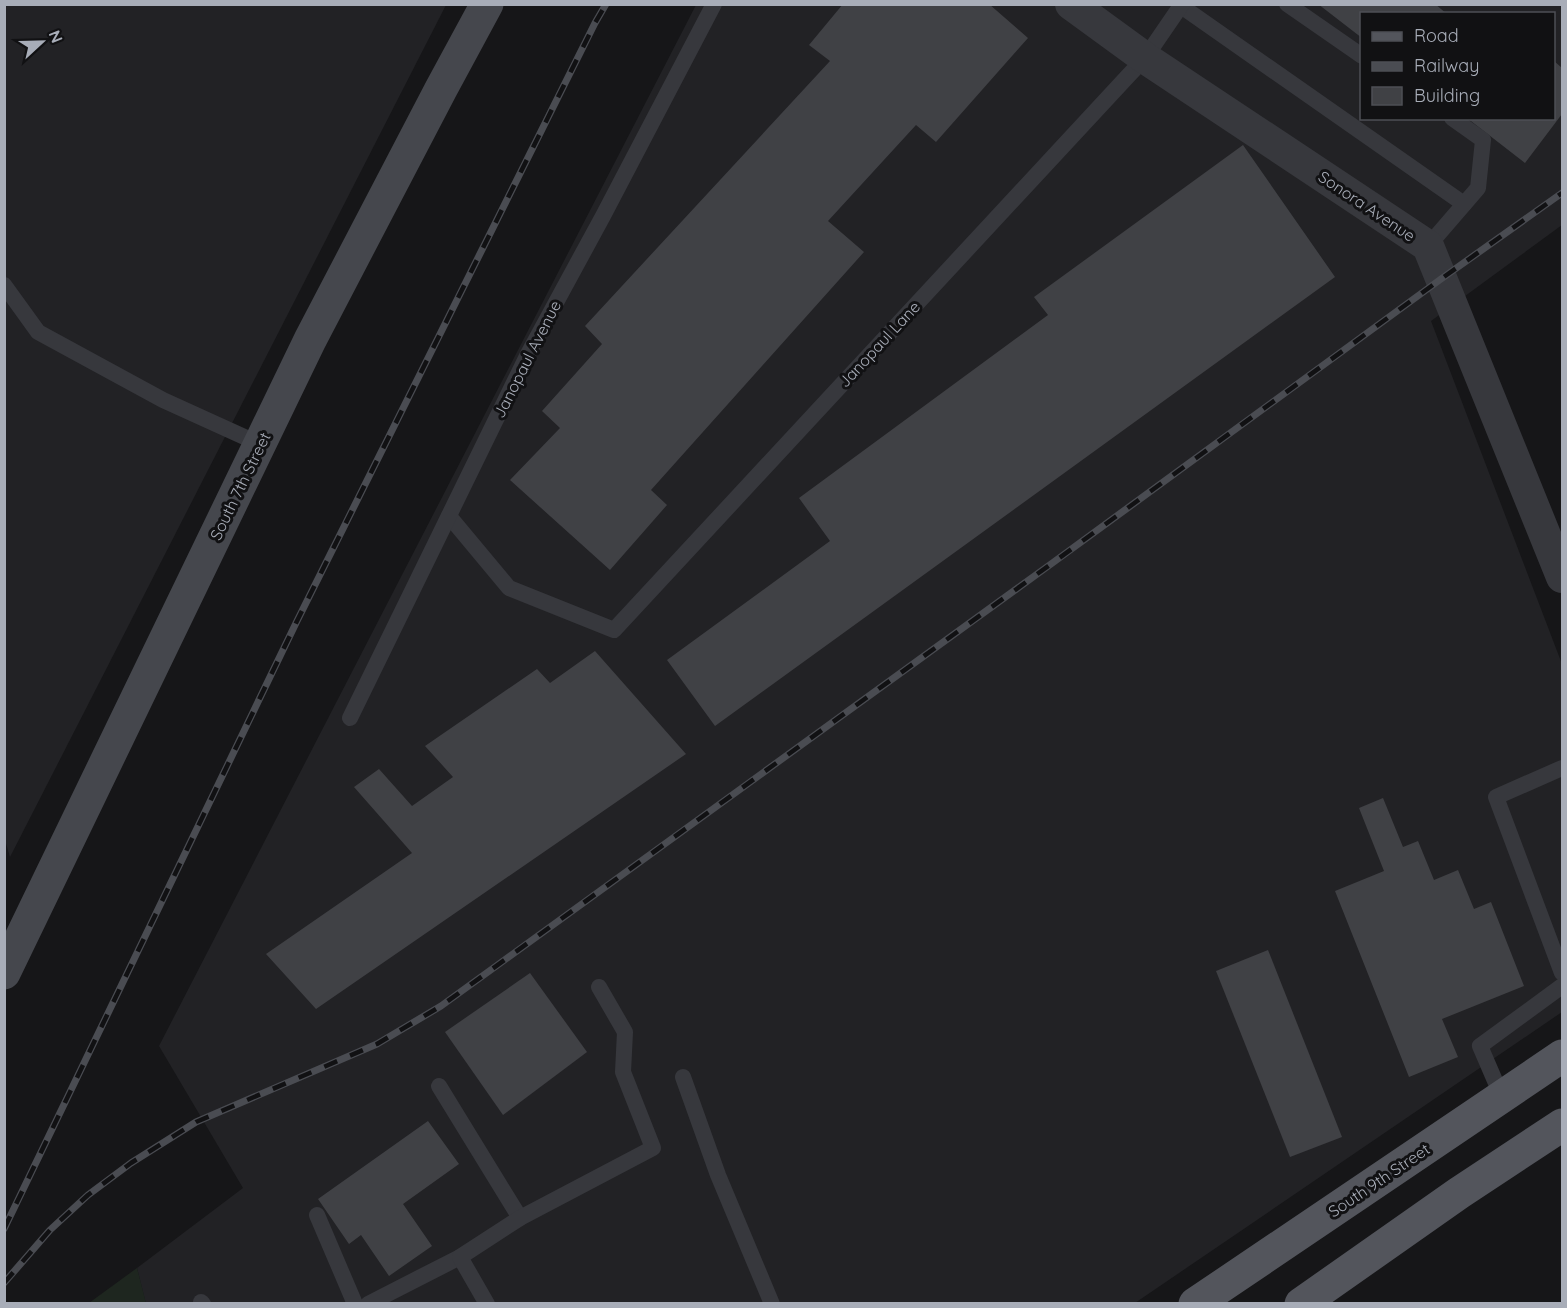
<svg xmlns="http://www.w3.org/2000/svg" width="1567" height="1308" font-family="Quicksand,sans-serif">
<rect width="100%" height="100%" fill="#161618"/>
<g fill="#222225" fill-rule="evenodd">
<path d="M4,5H446L10,857L4,837Z"/>
<path d="M696,5H1562V225L1431,321L1562,664V1012L1135,1303L146,1304L137,1268L243,1188L159,1046ZM1362,14H1554V118H1362Z"/>
</g>
<path fill="#1e261f" d="M137,1268L146,1303H89Z"/>
<g fill="#404145">
<path d="M843,4H989L1028,38L936,142L916,125L828,221L864,252L651,490L667,505L610,570L510,480L560,428L542,411L602,344L585,326L830,61L809,45Z"/>
<path d="M1318,4H1435L1447,14H1362V38Z"/>
<path d="M1554,61L1562,68V114L1525,163L1467,118H1554Z"/>
<path d="M1243,145L1335,277L715,726L667,660L830,541L799,498L1048,315L1034,297Z"/>
<path d="M595,651L686,754L316,1009L266,954L412,853L354,787L379,769L412,806L453,777L425,746L537,669L550,683Z"/>
<path d="M1383,798L1403,847L1418,841L1434,880L1458,870L1474,909L1491,902L1524,986L1442,1019L1458,1057L1409,1077L1335,891L1384,871L1359,808Z"/>
<path d="M1268,950L1342,1137L1290,1157L1216,971Z"/>
<path d="M530,973L587,1052L503,1115L445,1032Z"/>
<path d="M428,1121L459,1164L403,1204L432,1246L389,1276L361,1235L349,1244L318,1199Z"/>
</g>
<g fill="none" stroke-linecap="round" stroke-linejoin="round">
<g stroke="#37383d" stroke-width="16">
<path d="M1287,4L1362,56"/>
<path d="M1181,6L1464,204"/>
<path d="M1428,246L1478,188L1483,140L1452,118"/>
<path d="M4,285L38,332L163,400L260,444"/>
<path d="M449,516L509,588L614,630L1128,76L1145,58L1182,4"/>
<path d="M350,718L528,354L603,216L714,4"/>
<path d="M1562,768L1496,797L1562,973"/>
<path d="M683,1077L718,1175L772,1304"/>
<path d="M439,1086L520,1218"/>
<path d="M1502,1097L1480,1046L1562,986"/>
<path d="M317,1215L355,1304"/>
<path d="M201,1302L203,1304"/>
<path d="M368,1304L460,1257"/>
<path d="M487,1304L460,1257L520,1218L653,1148L623,1072L625,1032L599,987"/>
</g>
<path stroke="#37383d" stroke-width="32" d="M1071,4L1145,58L1428,246L1562,577"/>
<path stroke="#45474d" stroke-width="33" d="M4,973L310,340L441,89L487,4"/>
<g stroke="#53555c" stroke-width="33">
<path d="M1195,1304L1562,1056"/>
<path d="M1301,1304L1459,1193L1562,1125"/>
</g>
<g stroke="#4a4c52" stroke-width="7">
<g id="rail">
<path d="M4,1229L296,623L595,23L606,4"/>
<path d="M4,1283L50,1230L88,1195L131,1163L196,1122L377,1044L441,1006L1051,564L1441,279L1562,193"/>
</g>
</g>
<use href="#rail" stroke="#111113" stroke-width="4.5" stroke-dasharray="14" stroke-linecap="butt"/>
</g>
<g text-anchor="middle" stroke-width="6" stroke-linejoin="round" paint-order="stroke">
<g font-size="16" fill="#a8adb8" stroke="#111113">
<text transform="translate(1367 206) rotate(34)" y="6">Sonora Avenue</text>
<text transform="translate(879 344) rotate(-47)" y="6">Janopaul Lane</text>
<text transform="translate(527 359) rotate(-63)" y="6">Janopaul Avenue</text>
<text transform="translate(240 486) rotate(-64)" y="6">South 7th Street</text>
<text transform="translate(1379 1180) rotate(-34)" y="6">South 9th Street</text>
</g>
</g>
<rect width="1567" height="1308" fill="none" stroke="#a8adb8" stroke-width="12"/>
<rect x="1360" y="12" width="195" height="108" fill="#111113" stroke="#4d4f55" stroke-width="1.5"/>
<rect x="1372" y="32" width="30" height="9" fill="#53555c" stroke="#4d4f55" stroke-width="1.5"/>
<text x="1414" y="42" font-size="18" fill="#a8adb8">Road</text>
<rect x="1372" y="62" width="30" height="9" fill="#4a4c52" stroke="#4d4f55" stroke-width="1.5"/>
<text x="1414" y="72" font-size="18" fill="#a8adb8">Railway</text>
<rect x="1372" y="87" width="30" height="18" fill="#404145" stroke="#4d4f55" stroke-width="1.5"/>
<text x="1414" y="102" font-size="18" fill="#a8adb8">Building</text>
<g transform="translate(42 42) rotate(68)" stroke="#111113" stroke-width="4.5" paint-order="stroke">
<path d="M0-4.5L10 22L0 15L-10 22Z" fill="#a8adb8"/>
<text y="-9" font-size="16" font-weight="bold" text-anchor="middle" fill="#a8adb8">N</text>
</g>
</svg>
